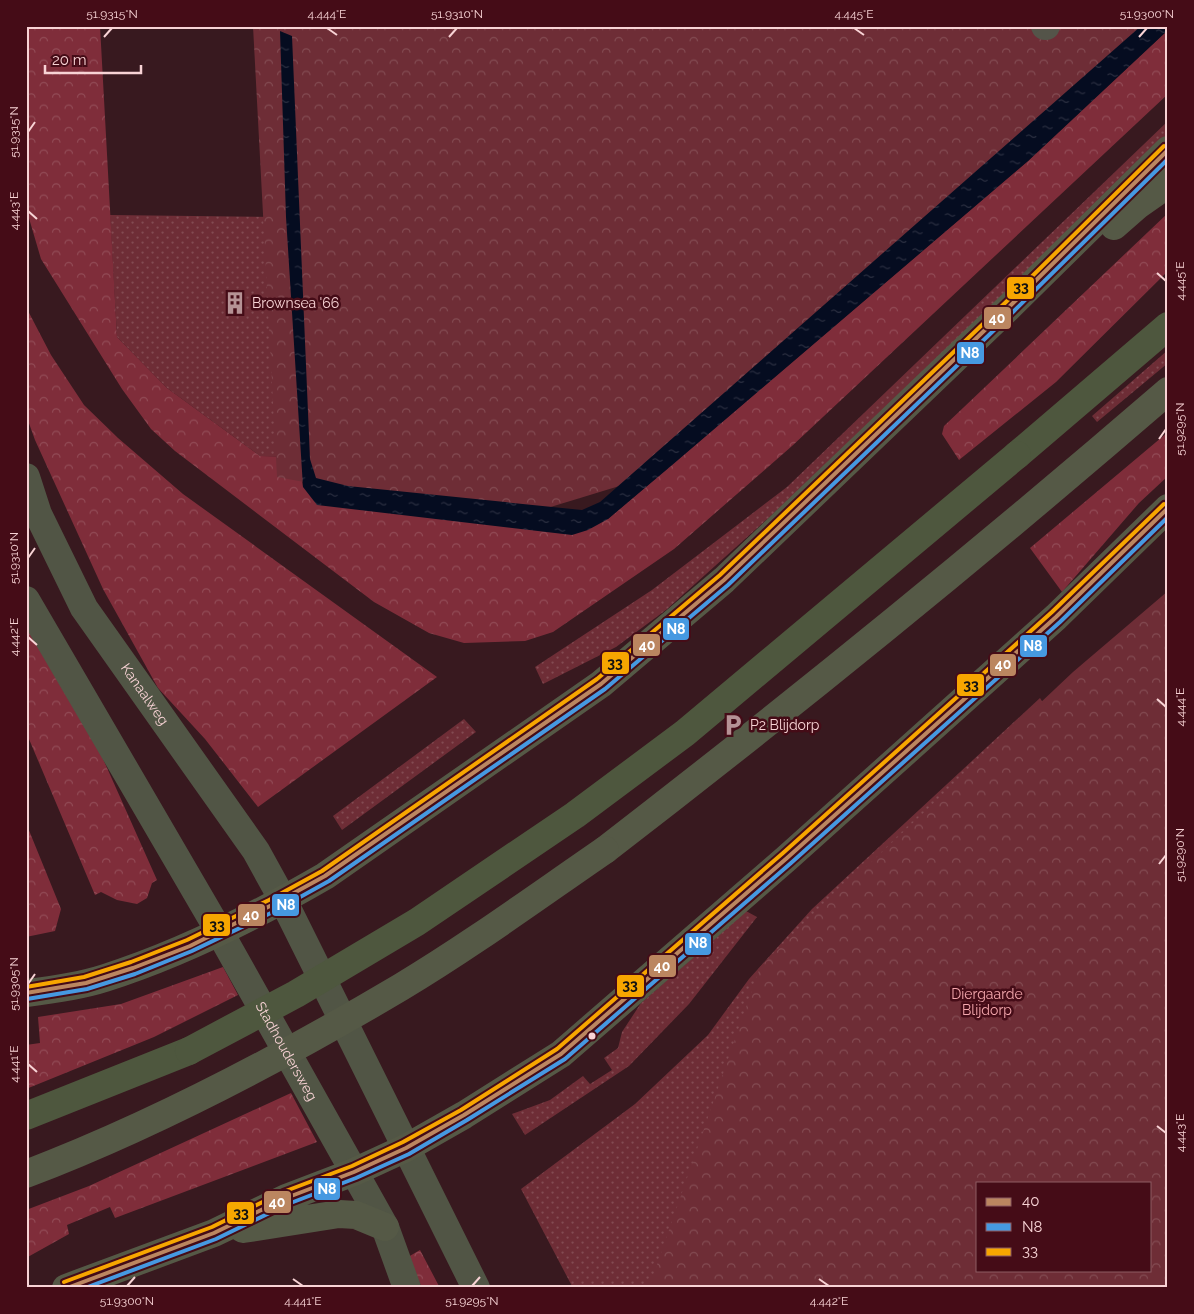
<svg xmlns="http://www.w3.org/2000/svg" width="1194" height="1314" font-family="Raleway,sans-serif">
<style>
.grass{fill:url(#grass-dots)}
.forest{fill:url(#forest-crowns)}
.park{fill:url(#park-crowns);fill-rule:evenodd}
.water{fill:url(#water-ripples)}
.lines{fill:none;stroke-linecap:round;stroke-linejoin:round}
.street{stroke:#545449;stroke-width:28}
.secondary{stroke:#515545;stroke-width:28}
.primary{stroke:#555946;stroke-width:28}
.highway{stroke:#4e573e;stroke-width:28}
.primary-bridge{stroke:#555946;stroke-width:28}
.highway-bridge{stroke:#4e573e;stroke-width:28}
.bus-1-casing{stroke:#450c17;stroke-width:8}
.bus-2-casing{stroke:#450c17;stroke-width:8}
.bus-3-casing{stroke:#450c17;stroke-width:8}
.bus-1{stroke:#bb8660;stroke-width:4}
.bus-2{stroke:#4699e1;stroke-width:4}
.bus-3{stroke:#f7a600;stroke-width:4}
.ticks{fill:none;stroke:#f8d3d5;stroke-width:2}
.bus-dot{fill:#f8d3d5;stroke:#450c17;stroke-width:2}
.labels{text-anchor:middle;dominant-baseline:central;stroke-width:5;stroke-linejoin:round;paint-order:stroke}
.poi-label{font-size:14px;fill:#f8d3d5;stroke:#450c17;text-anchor:start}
.street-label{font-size:14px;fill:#f8d3d5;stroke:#450c17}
.park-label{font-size:14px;fill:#f5a8ae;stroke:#450c17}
.line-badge{stroke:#450c17;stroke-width:2}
.badge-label{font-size:14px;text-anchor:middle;font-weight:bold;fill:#fff}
.pale-badge-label{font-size:14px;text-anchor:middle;font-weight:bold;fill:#111}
.neatline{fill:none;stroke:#f8d3d5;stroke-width:2}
.ticks-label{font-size:12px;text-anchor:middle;fill:#f8d3d5}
</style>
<defs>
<pattern id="grass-dots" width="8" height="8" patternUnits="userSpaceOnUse" patternTransform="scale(1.25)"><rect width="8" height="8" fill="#6e2d36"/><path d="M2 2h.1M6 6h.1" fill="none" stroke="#834b52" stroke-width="1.8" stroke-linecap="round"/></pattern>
<pattern id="forest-crowns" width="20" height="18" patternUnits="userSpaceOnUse" patternTransform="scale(1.25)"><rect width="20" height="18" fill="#7f2d3a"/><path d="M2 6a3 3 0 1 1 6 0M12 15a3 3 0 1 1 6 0" fill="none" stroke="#924b56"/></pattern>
<pattern id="park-crowns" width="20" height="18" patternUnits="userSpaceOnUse" patternTransform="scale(1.25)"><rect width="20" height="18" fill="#6e2d36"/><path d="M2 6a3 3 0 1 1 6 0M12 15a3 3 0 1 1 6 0" fill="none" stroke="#834b52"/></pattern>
<pattern id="water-ripples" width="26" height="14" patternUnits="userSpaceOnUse" patternTransform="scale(1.25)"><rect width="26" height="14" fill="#050c20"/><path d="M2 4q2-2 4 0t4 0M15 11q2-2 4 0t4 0" fill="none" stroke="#2a2e40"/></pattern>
</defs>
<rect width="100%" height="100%" fill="#38191f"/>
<!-- grass -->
<path class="grass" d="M1168,121v16l-325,314 -177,159 -50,37 -73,37 -8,-17 117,-77 135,-103z
M110,215l176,2 13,240 -39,-1 -93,-68 -50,-51z
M1168,350v13l-71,59 -5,-6z
M1040,698l55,87 -368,503h-154l-52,-99 114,-85 73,-69 41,-56 63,-70z
M464,719l12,13 -134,98 -9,-14z
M746,911l11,6 -68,87 -60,62 -104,69 -13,-21 38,-14 33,-24 7,8 22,-14 -8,-12 14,-10 4,-16 19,-29z"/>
<!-- forest -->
<path class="forest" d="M26,26h74l17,311 50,51 93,68 39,1 4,30 305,32 420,-358 140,-131v64l-376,352 -118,103 -121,83 -28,9 -61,2 -35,-10 -55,-31 -199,-151 -24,-22 -29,-40 -81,-130 -15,-51z
M1168,213v58l-112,111 -97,78 -17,-26 2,-8z
M26,307l25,48 33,50 34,33 65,56 254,183 -179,130 -53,-68 -47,-51 -55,-99 -68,-149 -9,-25z
M1168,432v44l-29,27 -77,89 -32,-44z
M26,586l131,294 -5,3 -5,15 -10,6 -20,-4 -16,-8 -6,3 -69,-163z
M26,823l35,86 -6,22 -29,6z
M223,967l15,28 -84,42 -128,52v-44l14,-2 -2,-26 83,-13z
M291,1093l26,49 -202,76 -5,-11 -43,18 2,9 -43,24v-48l63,-24z
M420,1250l20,38h-18l-14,-31z"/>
<!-- park -->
<path class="park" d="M253,26h909l-523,454 -131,40 -231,-43z
M1168,591v697h-519l111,-321 313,-295zM978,1183h172v87h-172z"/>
<!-- water -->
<path class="water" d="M1141,26h27v4l-140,131 -357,305 -63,53 -20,11 -16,5 -255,-30 -14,-18 -17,-270 -6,-186 12,5 18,423 6,19 32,8 234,24 18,-8z"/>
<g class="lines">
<!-- street -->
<path class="street" d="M1045,26h1"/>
<!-- secondary -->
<g class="secondary">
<path id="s1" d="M26,477l12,37 46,94 172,243 27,49 193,388"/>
<path id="s2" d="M26,600l193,331 166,296 22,61"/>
</g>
<!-- primary -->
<path class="primary" d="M1114,226l24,-21 30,-21
M605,850c192,-148 380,-301 563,-459
M26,993c26,-3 54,-7 79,-15 76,-24 151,-62 220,-102l276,-192 123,-104 286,-274 158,-156
M243,1229l96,-15 17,1 29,12
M66,1288l148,-55 72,-35 68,-26 52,-24 58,-33 97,-61 226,-196 269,-241 112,-109"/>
<!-- highway -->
<path class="highway" d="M1017,455l151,-129
M26,1116l163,-65"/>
<!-- primary-bridge -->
<path class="primary-bridge" d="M26,1174c129,-49 257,-117 375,-187 70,-42 137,-91 204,-137"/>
<!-- highway-bridge -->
<path class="highway-bridge" d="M189,1051l107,-57 121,-72 158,-107 110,-82 332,-278"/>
<defs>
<path id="bus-1" d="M26,993l60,-10 47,-15 57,-22 82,-41 53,-29 276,-192 123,-104 286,-274 158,-156
M67,1288l147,-55 72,-35 68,-26 52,-24 58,-33 97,-61 226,-196 269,-241 112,-109"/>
<path id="bus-2" d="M27,999l60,-10 48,-15 57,-23 83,-40 54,-30 276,-192 123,-104 286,-274 154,-152
M85,1288l131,-49 72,-35 68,-26 53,-24 58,-34 98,-61 226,-196 269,-241 108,-105"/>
<path id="bus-3" d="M26,987l58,-10 47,-15 56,-22 82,-40 53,-29 275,-192 123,-104 286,-273 158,-156
M64,1282l148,-55 71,-35 69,-26 51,-24 58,-32 96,-61 226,-196 269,-241 112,-108"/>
</defs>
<!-- bus-1 casing -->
<use href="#bus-1" class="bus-1-casing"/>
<!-- bus-2 casing -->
<use href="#bus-2" class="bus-2-casing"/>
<!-- bus-3 casing -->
<use href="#bus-3" class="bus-3-casing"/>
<!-- bus-1 -->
<use href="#bus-1" class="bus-1"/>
<!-- bus-2 -->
<use href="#bus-2" class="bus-2"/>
<!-- bus-3 -->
<use href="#bus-3" class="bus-3"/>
</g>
<!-- ticks -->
<path class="ticks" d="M327,28l10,7M854,28l10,7M104,37l8,-9M449,37l8,-9M1139,37l8,-9M28,132l7,-10M28,211l9,8M1157,273l9,8M1159,439l7,-10M28,558l7,-10M28,637l9,8M1157,699l9,8M1159,864l7,-9M28,984l7,-10M28,1064l9,8M1157,1126l9,7M293,1279l10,7M819,1279l10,7M127,1286l8,-9M472,1286l8,-9"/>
<!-- icons -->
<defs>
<symbol id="building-bare" viewBox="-9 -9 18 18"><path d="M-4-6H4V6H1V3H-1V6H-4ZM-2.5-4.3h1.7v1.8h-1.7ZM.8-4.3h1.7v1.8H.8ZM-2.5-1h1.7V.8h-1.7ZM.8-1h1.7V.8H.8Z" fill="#b59295" stroke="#450c17" stroke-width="2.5" paint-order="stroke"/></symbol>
<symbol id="parking-bare" viewBox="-9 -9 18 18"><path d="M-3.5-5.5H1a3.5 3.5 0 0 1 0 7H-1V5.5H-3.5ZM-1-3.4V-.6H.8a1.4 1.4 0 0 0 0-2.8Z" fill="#b59295" stroke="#450c17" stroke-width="2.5" paint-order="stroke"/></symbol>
</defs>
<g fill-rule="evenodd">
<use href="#building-bare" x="219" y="287" width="32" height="32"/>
<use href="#parking-bare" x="717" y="709" width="32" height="32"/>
</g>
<!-- markers -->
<circle class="bus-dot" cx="592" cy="1036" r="4.5"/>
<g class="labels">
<!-- poi labels -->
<g class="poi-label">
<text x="252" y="303">Brownsea '66</text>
<text x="750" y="725">P2 Blijdorp</text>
</g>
<!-- street labels -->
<g class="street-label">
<text stroke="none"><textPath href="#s1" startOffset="249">Kanaalweg</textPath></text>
<text stroke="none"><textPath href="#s2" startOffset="521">Stadhoudersweg</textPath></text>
</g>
<!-- park labels -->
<g class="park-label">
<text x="987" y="994">Diergaarde<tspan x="987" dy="16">Blijdorp</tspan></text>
</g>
</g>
<g class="line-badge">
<rect x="1006" y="276" width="29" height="24" rx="5" fill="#f7a600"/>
<rect x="983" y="306" width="29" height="24" rx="5" fill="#bb8660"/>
<rect x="956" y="341" width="29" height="24" rx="5" fill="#4699e1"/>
<rect x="662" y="617" width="28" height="24" rx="5" fill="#4699e1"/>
<rect x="632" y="633" width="29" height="24" rx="5" fill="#bb8660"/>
<rect x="1019" y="634" width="29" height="24" rx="5" fill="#4699e1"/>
<rect x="601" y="651" width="29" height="24" rx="5" fill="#f7a600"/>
<rect x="989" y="653" width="28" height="24" rx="5" fill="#bb8660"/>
<rect x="956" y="673" width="29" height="24" rx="5" fill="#f7a600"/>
<rect x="271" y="893" width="29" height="24" rx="5" fill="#4699e1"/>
<rect x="237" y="903" width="29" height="24" rx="5" fill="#bb8660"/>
<rect x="202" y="913" width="29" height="24" rx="5" fill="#f7a600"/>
<rect x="684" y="932" width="28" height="24" rx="5" fill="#4699e1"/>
<rect x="648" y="954" width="29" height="24" rx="5" fill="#bb8660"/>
<rect x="616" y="974" width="29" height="24" rx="5" fill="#f7a600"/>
<rect x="313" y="1177" width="28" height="24" rx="5" fill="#4699e1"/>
<rect x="263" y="1190" width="29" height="24" rx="5" fill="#bb8660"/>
<rect x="226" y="1201" width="29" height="24" rx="5" fill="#f7a600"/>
</g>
<g class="badge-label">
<text x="997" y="323">40</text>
<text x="970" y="358">N8</text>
<text x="676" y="634">N8</text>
<text x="647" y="650">40</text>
<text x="1033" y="651">N8</text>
<text x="1003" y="669">40</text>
<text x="286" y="910">N8</text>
<text x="251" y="920">40</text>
<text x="698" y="948">N8</text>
<text x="662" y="971">40</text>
<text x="327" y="1194">N8</text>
<text x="277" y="1207">40</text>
</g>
<g class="pale-badge-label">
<text x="1021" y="292">33</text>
<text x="615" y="668">33</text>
<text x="971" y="690">33</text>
<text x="217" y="930">33</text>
<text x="630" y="990">33</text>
<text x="241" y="1218">33</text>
</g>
<!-- border -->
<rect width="1194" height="1314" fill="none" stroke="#450c17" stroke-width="55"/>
<!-- legend -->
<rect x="976" y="1182" width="175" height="90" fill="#450c17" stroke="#8d5c63"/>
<rect x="986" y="1198" width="25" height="8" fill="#bb8660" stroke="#8d5c63"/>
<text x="1022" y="1206" font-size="15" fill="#f8d3d5">40</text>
<rect x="986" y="1223" width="25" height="8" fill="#4699e1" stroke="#8d5c63"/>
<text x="1022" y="1232" font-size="15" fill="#f8d3d5">N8</text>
<rect x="986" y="1248" width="25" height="8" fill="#f7a600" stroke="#8d5c63"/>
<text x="1022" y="1256" font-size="15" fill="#f8d3d5">33</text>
<!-- scale -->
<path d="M45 65v8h96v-8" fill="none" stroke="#f8d3d5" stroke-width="2.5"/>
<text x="52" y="65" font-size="15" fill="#f8d3d5" stroke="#450c17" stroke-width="4" paint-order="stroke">20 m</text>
<rect x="28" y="28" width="1138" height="1258" class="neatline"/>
<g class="ticks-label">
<text x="112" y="18">51.9315°N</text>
<text x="327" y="18">4.444°E</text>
<text x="457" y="18">51.9310°N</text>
<text x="854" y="18">4.445°E</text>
<text x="1147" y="18">51.9300°N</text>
<text transform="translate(14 132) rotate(-90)" y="4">51.9315°N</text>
<text transform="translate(14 211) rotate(-90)" y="4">4.443°E</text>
<text transform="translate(1180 281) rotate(-90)" y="4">4.445°E</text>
<text transform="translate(1180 429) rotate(-90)" y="4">51.9295°N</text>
<text transform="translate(14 558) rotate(-90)" y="4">51.9310°N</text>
<text transform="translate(14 637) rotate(-90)" y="4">4.442°E</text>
<text transform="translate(1180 707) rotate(-90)" y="4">4.444°E</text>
<text transform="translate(1180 855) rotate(-90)" y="4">51.9290°N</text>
<text transform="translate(14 984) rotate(-90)" y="4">51.9305°N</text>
<text transform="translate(14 1064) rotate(-90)" y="4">4.441°E</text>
<text transform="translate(1180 1133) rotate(-90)" y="4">4.443°E</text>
<text x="127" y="1305">51.9300°N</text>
<text x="303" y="1305">4.441°E</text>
<text x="472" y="1305">51.9295°N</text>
<text x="829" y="1305">4.442°E</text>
</g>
</svg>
